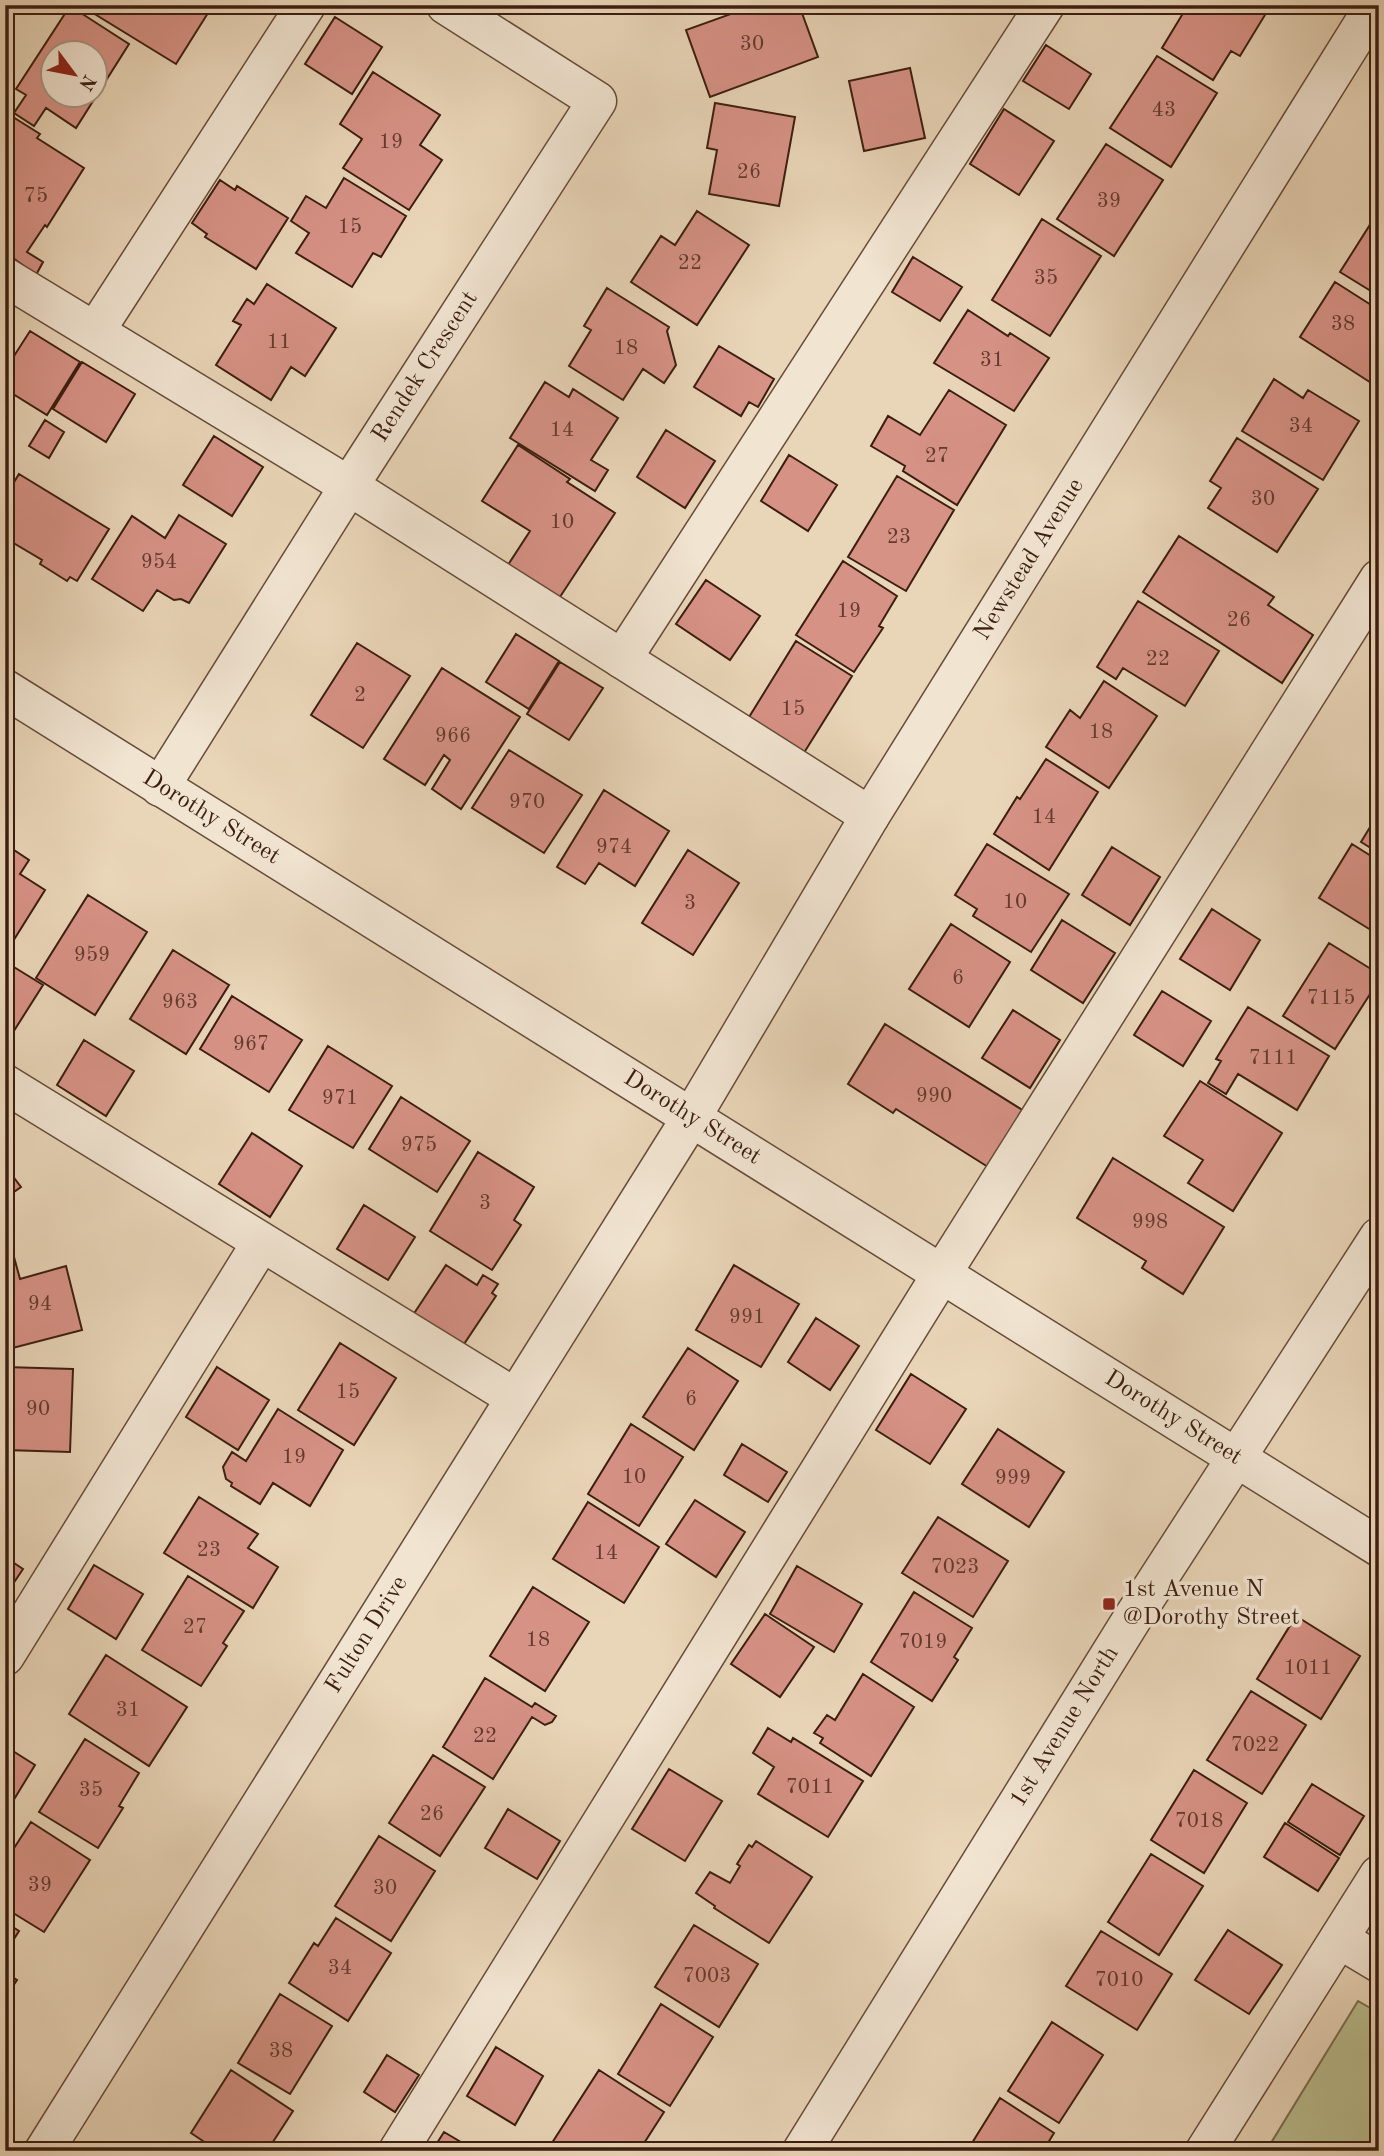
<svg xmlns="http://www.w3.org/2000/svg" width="1384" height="2156" font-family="'Old Standard TT',serif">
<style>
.green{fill:#b9bc8d;stroke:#7a6d4e;stroke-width:2}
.building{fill:#d79286;stroke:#3c1e10;stroke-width:2;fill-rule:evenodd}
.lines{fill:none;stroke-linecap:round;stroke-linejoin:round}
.minor-casing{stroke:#674c3a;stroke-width:41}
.minor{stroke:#f1e4d1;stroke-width:38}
.poi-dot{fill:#8f2418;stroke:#f1e4d1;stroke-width:2.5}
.labels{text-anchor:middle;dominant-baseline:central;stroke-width:7;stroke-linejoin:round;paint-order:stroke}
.number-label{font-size:21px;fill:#633b2e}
.street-label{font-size:24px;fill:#3c1e10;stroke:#f1e4d1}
.poi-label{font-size:24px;fill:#3c1e10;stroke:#f1e4d1;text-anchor:start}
</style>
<rect width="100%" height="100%" fill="#e9d5b8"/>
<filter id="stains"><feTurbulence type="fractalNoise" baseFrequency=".00286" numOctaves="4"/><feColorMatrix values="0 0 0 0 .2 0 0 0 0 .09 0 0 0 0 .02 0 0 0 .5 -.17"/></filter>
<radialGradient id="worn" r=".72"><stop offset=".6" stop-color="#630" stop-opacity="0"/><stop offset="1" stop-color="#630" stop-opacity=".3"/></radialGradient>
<!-- green -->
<path class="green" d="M1358,2001l21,12v138h-113z"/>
<!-- building -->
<path class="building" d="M80,5h133l-37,59z
M728,5h71l19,52 -108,40 -24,-67 45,-16z
M1191,5h80l-31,51 -9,-5 -18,29 -51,-32 23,-38 2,1z
M70,6l59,38 -53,84 -30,-20 -12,18 -20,-13 12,-18 -10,-6zM52,52h42v42h-42z
M335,17l47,30 -30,47 -47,-30z
M1046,45l45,29 -22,35 -46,-28z
M1157,56l60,37 -46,74 -61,-39z
M910,68l15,70 -61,13 -15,-70z
M373,72l67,43 -20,30 22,15 -33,50 -66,-42 19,-29 -22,-15z
M715,103l80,14 -16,89 -70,-12 8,-44 -10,-2z
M1004,109l50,32 -35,54 -49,-31z
M5,112l35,22 -3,4 47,30 -37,59 -2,-2 -18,27 16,10 -7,13 -31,-23z
M1106,144l57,36 -49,76 -57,-37z
M344,178l62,38 -25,41 -8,-4 -21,34 -56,-34 13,-20 -18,-12 15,-25 20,12z
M220,180l15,10 2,-4 51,32 -32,51 -51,-32 2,-3 -15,-11z
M697,211l52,34 -52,80 -66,-43 30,-46 14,9z
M1042,219l59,37 -51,80 -58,-36z
M1373,220l6,4v72l-39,-24z
M913,257l49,30 -22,34 -48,-29z
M1335,282l44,28v78l-79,-51z
M267,284l69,44 -31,48 -14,-9 -20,33 -55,-35 25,-40 -8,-4 14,-22 7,5z
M607,288l62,39 -2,4 9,34 -12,18 -21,-14 -20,31 -54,-34 22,-36 -7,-4z
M968,310l40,26 2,-3 39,25 -35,53 -80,-48z
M30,331l50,31 -33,53 -42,-26v-19z
M719,346l55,33 -16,28 -9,-5 -8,14 -47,-29z
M82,362l53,32 -29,48 -53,-33z
M1274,379l29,19 5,-8 51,31 -36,59 -81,-49z
M545,382l24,15 4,-8 45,29 -27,42 17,10 -13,21 -85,-53z
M949,390l57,35 -49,80 -54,-34 2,-5 -34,-20 17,-30 32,19z
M45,420l19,12 -15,26 -20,-12z
M666,430l49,31 -30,47 -48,-31z
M214,436l49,31 -31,49 -49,-31z
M1237,438l81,51 -41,63 -69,-44 13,-20 -11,-7z
M518,445l52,34 -3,3 48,31 -57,87 -52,-32 24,-37 -48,-30z
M789,455l48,30 -29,46 -47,-30z
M19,474l90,55 -32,52 -7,-4 -3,4 -27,-17 2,-4 -37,-22v-41z
M897,476l57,34 -48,81 -58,-34z
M179,515l47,29 -37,59 -8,-4 -7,1 -17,-10 -14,21 -51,-32 40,-63 33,22z
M1179,536l95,61 -6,8 45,30 -31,48 -139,-91z
M843,561l54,35 -18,30 4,2 -29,44 -58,-37z
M706,580l54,36 -30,44 -54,-36z
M1138,601l81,50 -34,55 -62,-38 -7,11 -19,-12z
M516,634l43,27 -30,48 -43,-27z
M796,641l56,35 -50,80 -56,-34z
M357,643l53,33 -47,72 -52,-33z
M560,662l43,26 -34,52 -42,-26z
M442,668l78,49 -59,92 -29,-20 18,-29 -6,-5 -19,30 -41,-26z
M1104,681l53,35 -48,72 -63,-41 24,-37 10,8z
M509,750l73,45 -38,58 -72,-45z
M1046,759l52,33 -49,78 -55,-36 23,-37 3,2z
M604,790l65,41 -34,55 -36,-23 -14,21 -28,-17z
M1375,819l4,2v32l-18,-11z
M5,844l24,16 -9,14 25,16 -40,64z
M987,844l82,50 -38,58 -58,-36 4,-7 -22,-14z
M1352,844l27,17v74l-60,-37z
M1112,847l48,30 -30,48 -48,-30z
M688,850l51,33 -46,72 -51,-32z
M88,895l59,37 -52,83 -59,-37z
M1212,909l48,31 -30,50 -50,-31z
M1062,920l53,33 -32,50 -52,-33z
M951,924l59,38 -41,65 -60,-38z
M1329,943l50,31v6l-44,69 -52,-33z
M173,950l56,35 -43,69 -56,-35z
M9,964l34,21 -38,60v-75z
M1162,991l49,30 -28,45 -49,-31z
M232,996l70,44 -33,52 -69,-43z
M1248,1007l81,49 -32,54 -59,-36 -12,20 -18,-11 13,-22 -5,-2z
M1013,1010l47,30 -30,48 -48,-30z
M885,1024l139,87 -36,56 -92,-58 -3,4 -45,-29z
M84,1040l50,31 -28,45 -49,-31z
M328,1046l64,40 -39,62 -64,-38z
M1200,1081l82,52 -49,78 -45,-28 15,-23 -39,-24z
M401,1097l69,44 -33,51 -68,-43z
M252,1133l50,33 -32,51 -51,-33z
M478,1152l56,35 -20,33 7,5 -29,45 -62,-39z
M1113,1158l111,69 -41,67 -41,-26 4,-7 -69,-43z
M5,1166l16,21 -16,11z
M364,1205l51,32 -27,43 -51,-31z
M5,1235h3l12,44 46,-13 16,64 -77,20z
M446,1265l31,20 6,-10 15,9 -6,9 4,3 -34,51 -49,-32z
M734,1265l65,39 -38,63 -65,-37z
M816,1318l43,28 -29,44 -42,-28z
M340,1343l56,35 -42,67 -56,-35z
M688,1348l50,33 -44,69 -51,-33z
M5,1367l68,2 -3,83 -65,-2z
M217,1367l52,33 -31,50 -52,-33z
M911,1374l55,35 -36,55 -54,-34z
M278,1409l65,41 -33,56 -37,-23 -13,21 -29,-18 1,-3 -6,-4 -3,-12 9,-15 14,9z
M631,1424l52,33 -44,69 -51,-32z
M998,1429l66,43 -35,55 -67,-43z
M742,1444l45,28 -19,30 -44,-27z
M199,1497l59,37 -10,14 30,19 -25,41 -89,-55z
M695,1500l50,32 -29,45 -50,-33z
M588,1502l71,45 -35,56 -71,-44z
M938,1517l70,44 -35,56 -71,-44z
M5,1557l18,12 -18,27z
M94,1565l49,29 -27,45 -48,-30z
M797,1566l65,38 -28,48 -64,-38z
M188,1576l56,35 -21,32 4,3 -26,40 -59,-36z
M533,1587l56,35 -44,69 -55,-35z
M914,1592l58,36 -18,29 4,3 -26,41 -61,-39z
M765,1614l49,33 -34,50 -49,-33z
M1296,1616l64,40 -39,63 -64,-40z
M106,1655l81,52 -38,59 -80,-52z
M863,1674l51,33 -43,69 -51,-33 3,-5 -9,-5 13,-18 8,5z
M485,1678l47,29 3,-4 21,13 -4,6 -7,3 -13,-8 -39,62 -50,-32z
M1251,1691l55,34 -44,69 -55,-34z
M768,1728l23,14 2,-4 70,43 -35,56 -70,-43 16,-27 -21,-14z
M85,1739l54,34 -20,33 4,2 -25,40 -59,-36z
M5,1746l30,19 -22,36 -8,-5z
M433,1755l52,32 -45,69 -51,-33z
M669,1769l53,32 -37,60 -53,-32z
M1194,1770l53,33 -43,70 -53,-33z
M1312,1784l52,32 -24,39 -52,-33z
M508,1809l52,32 -23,38 -52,-31z
M31,1822l59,38 -46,72 -39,-24v-46z
M1285,1823l54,35 -21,33 -54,-34z
M379,1836l56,35 -44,70 -56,-35z
M756,1841l56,36 -43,66 -55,-35 1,-2 -19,-13 14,-21 20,11 10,-17 -3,-2 12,-19 3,2z
M1151,1854l52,32 -44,69 -51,-33z
M336,1918l55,35 -43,68 -59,-38 25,-40 4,3z
M5,1922l14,9 -14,22z
M694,1925l64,39 -39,63 -64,-40z
M1228,1930l54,35 -33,49 -54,-34z
M1101,1931l71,43 -35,56 -71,-44z
M5,1972l12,8 -12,18z
M280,1994l52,32 -42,68 -52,-31z
M661,2004l52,33 -43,69 -52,-32z
M1052,2022l51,33 -44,68 -51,-32z
M496,2047l47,29 -28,49 -48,-29z
M387,2055l32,20 -24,37 -31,-20z
M231,2070l62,41 -26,40h-49l-27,-18z
M599,2070l65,42 -25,39h-35l-11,-8 -5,8h-30l-8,-5z
M1000,2098l54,35 -11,18h-76z
M444,2132l32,19h-44z"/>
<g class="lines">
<defs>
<g id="minor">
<path d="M5,277l344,209 521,330"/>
<path d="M96,330l210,-325"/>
<path d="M622,659l423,-654"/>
<path id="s1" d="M5,689l1374,858"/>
<path id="s2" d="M160,787l189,-301 248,-385 -151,-96"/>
<path d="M5,1084l509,313"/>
<path d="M5,1656l256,-413"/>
<path d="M1339,1939l40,24"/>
<path id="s3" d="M44,2151l647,-1033 179,-302 505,-811"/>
<path d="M398,2151l543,-876 438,-696"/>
<path id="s4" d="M802,2151l330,-532 247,-382"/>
<path d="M1205,2151l174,-276"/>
</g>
</defs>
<!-- minor casing -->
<use href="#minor" class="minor-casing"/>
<!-- minor -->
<use href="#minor" class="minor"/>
</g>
<!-- markers -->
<rect class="poi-dot" x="1102" y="1597" width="14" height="14" rx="3.5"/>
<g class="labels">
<!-- number labels -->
<g class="number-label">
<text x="752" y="44">30</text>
<text x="1164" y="110">43</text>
<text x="391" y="142">19</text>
<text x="749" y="172">26</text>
<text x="36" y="196">75</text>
<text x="1109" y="201">39</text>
<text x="350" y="227">15</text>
<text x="690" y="263">22</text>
<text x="1046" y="278">35</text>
<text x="1343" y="324">38</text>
<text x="279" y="342">11</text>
<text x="626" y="348">18</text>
<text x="992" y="360">31</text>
<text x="1301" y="426">34</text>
<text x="562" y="430">14</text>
<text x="937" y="456">27</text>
<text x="1263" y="499">30</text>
<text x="562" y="522">10</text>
<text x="899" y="537">23</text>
<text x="159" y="562">954</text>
<text x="849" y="611">19</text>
<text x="1239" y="620">26</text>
<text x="1158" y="659">22</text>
<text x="360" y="695">2</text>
<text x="793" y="709">15</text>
<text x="1101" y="732">18</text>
<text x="453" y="736">966</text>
<text x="527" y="802">970</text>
<text x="1044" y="817">14</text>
<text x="614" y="847">974</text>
<text x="1015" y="902">10</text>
<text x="690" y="903">3</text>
<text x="92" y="955">959</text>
<text x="958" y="978">6</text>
<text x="1331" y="998">7115</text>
<text x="180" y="1002">963</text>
<text x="251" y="1044">967</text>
<text x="1273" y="1058">7111</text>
<text x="934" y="1096">990</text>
<text x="340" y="1098">971</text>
<text x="419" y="1145">975</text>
<text x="485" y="1203">3</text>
<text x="1150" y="1222">998</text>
<text x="40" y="1304">94</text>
<text x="747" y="1317">991</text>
<text x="348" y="1392">15</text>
<text x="691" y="1399">6</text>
<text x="38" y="1409">90</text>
<text x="294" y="1457">19</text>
<text x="634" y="1477">10</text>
<text x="1013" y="1478">999</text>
<text x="209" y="1550">23</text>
<text x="606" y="1553">14</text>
<text x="955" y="1567">7023</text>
<text x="195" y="1627">27</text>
<text x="538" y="1640">18</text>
<text x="923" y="1642">7019</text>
<text x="1308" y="1668">1011</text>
<text x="128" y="1710">31</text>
<text x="485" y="1736">22</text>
<text x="1255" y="1745">7022</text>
<text x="810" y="1787">7011</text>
<text x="91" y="1790">35</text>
<text x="432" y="1814">26</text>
<text x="1199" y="1821">7018</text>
<text x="40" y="1885">39</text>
<text x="385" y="1888">30</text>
<text x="340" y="1968">34</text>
<text x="707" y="1976">7003</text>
<text x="1119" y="1980">7010</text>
<text x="281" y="2051">38</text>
</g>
<!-- street labels -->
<g class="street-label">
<text stroke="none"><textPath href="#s2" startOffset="497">Rendek Crescent</textPath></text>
<text stroke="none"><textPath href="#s3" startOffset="1872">Newstead Avenue</textPath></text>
<text stroke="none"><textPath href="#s1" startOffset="243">Dorothy Street</textPath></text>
<text stroke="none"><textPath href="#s1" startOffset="810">Dorothy Street</textPath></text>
<text stroke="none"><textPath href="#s1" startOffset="1377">Dorothy Street</textPath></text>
<text stroke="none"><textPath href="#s3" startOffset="609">Fulton Drive</textPath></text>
<text stroke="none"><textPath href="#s4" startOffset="499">1st Avenue North</textPath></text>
</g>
<!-- poi labels -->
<g class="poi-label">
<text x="1123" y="1590">1st Avenue N<tspan x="1123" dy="28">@Dorothy Street</tspan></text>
</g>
</g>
<!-- margin -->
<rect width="1384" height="2156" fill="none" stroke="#e9d5b8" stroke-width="28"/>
<rect x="7" y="7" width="1370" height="2142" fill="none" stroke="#3c1e10" stroke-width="3.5"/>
<rect x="14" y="14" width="1356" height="2128" fill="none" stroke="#3c1e10" stroke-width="2"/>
<!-- north arrow -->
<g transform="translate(74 74) rotate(122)"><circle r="33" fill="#f1e4d1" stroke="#a99584" stroke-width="2"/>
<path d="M0-5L12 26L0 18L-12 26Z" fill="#8f2418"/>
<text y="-10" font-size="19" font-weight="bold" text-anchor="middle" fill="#3c1e10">N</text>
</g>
<rect width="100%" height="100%" filter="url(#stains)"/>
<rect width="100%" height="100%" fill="url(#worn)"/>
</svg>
